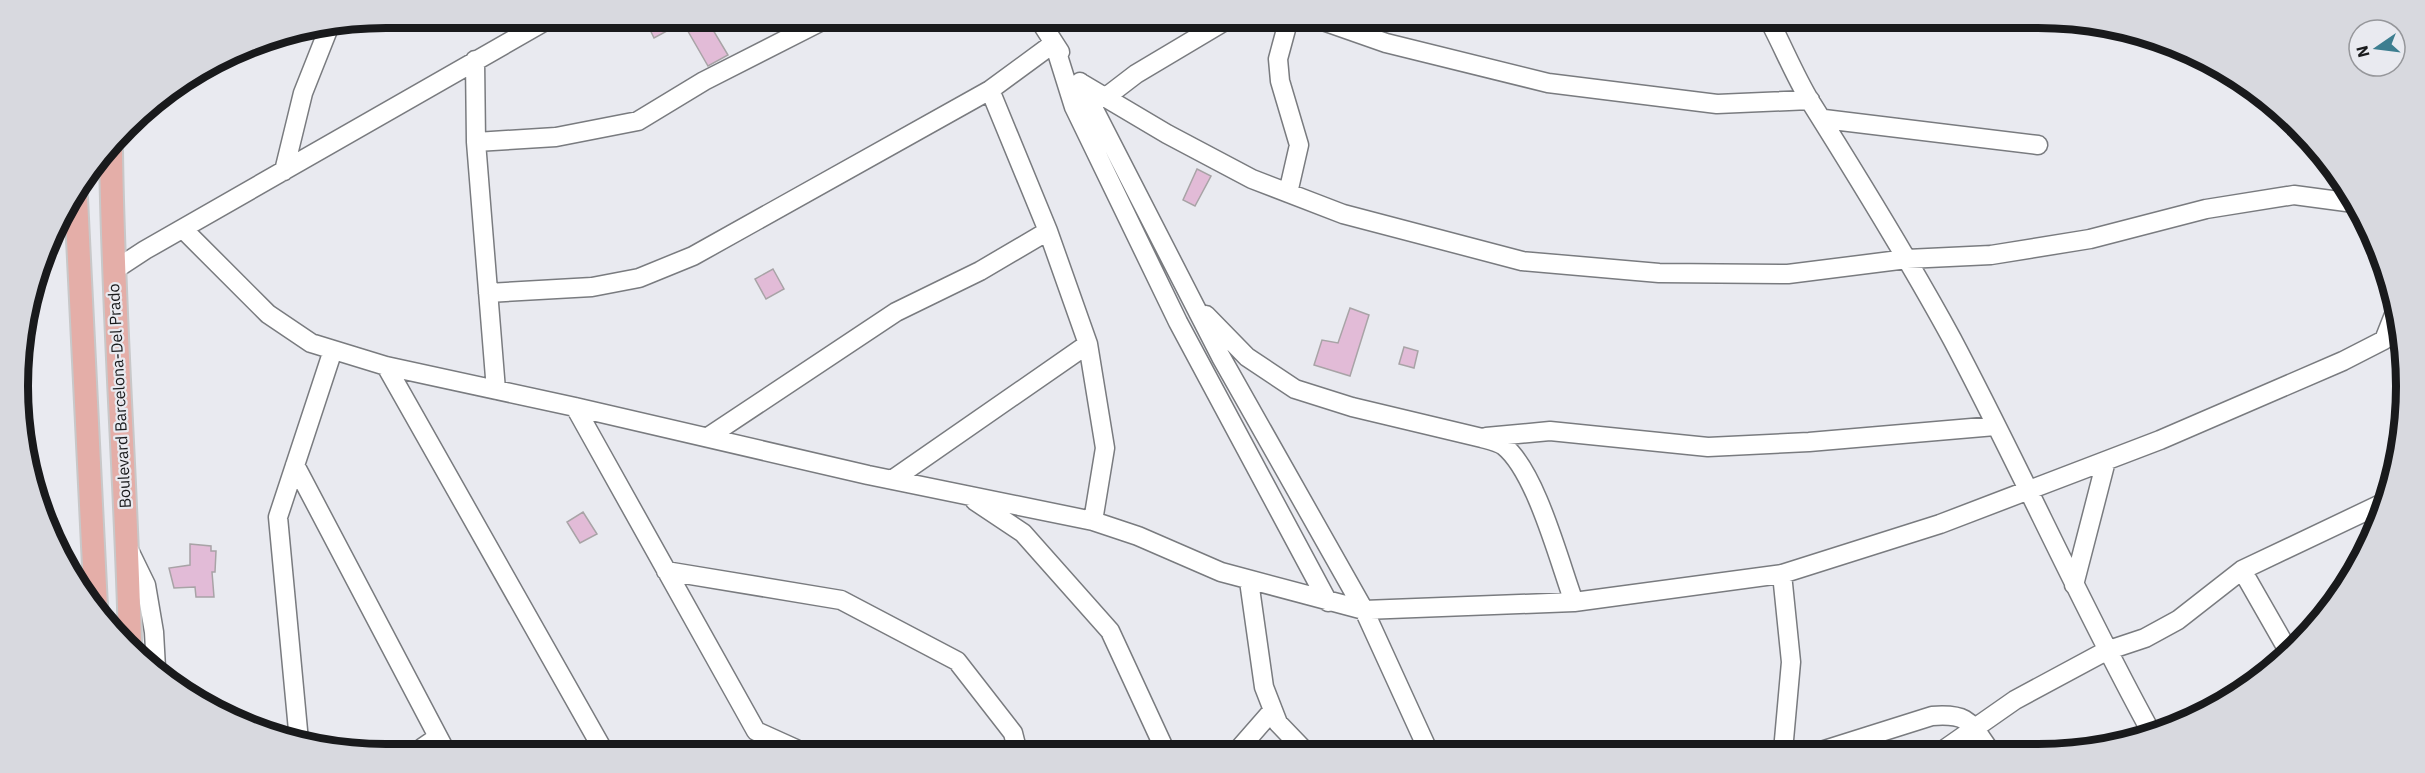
<svg xmlns="http://www.w3.org/2000/svg" width="2425" height="773" font-family="'IBM Plex Sans',sans-serif">
<style>
.building{fill:#e2bbd7;stroke:#a8a3a6;stroke-width:1.5}
.lines{fill:none;stroke-linecap:round;stroke-linejoin:round}
.minor-casing{stroke:#797b7f;stroke-width:21}
.major-casing{stroke:#c8c8c9;stroke-width:26}
.minor{stroke:#fff;stroke-width:18}
.major{stroke:#e4aea8;stroke-width:22}
.labels{text-anchor:middle;dominant-baseline:central;stroke-width:4.5;stroke-linejoin:round;paint-order:stroke}
.street-label{font-size:16px;fill:#191a1c;stroke:#e9eaf0}
.rim{fill:none;stroke:#191a1c;stroke-width:8}
</style>
<rect width="100%" height="100%" fill="#e9eaf0"/>
<!-- building -->
<path class="building" d="M645,19h44l-35,19z
M696,19h36l-19,11 15,25 -20,11 -23,-40z
M1197,169l14,7 -16,30 -12,-6z
M773,269l11,20 -18,10 -11,-20z
M1350,308l19,7 -19,61 -36,-11 8,-25 16,3z
M1404,347l14,4 -4,17 -15,-4z
M583,512l14,22 -17,9 -13,-21z
M190,544l21,2v5h5l-1,21h-3l2,25h-18l-1,-10 -21,1 -5,-20 21,-3z"/>
<g class="lines">
<defs>
<path id="minor" d="M1040,21l20,31
M1288,22l-10,37 2,22 19,64 -11,48
M1326,22l60,21 162,40 169,21 93,-4
M1771,24c13,25 24,52 39,77 49,78 98,157 142,238 69,130 128,264 199,393
M475,60l1,82 20,248
M1080,82l141,275 143,253 64,140
M1081,83l86,51 85,45 91,35 179,47 137,12 129,1 119,-15 84,-4 99,-16 116,-30 88,-14 60,8
M990,90l58,141 40,113 17,104 -12,73
M1106,97l30,-23 89,-53
M1824,119l214,26
M476,142l80,-5 82,-16 66,-40 120,-61
M284,171l19,-78 25,-63
M183,229l85,85 43,29 75,23 189,41 293,68 225,46 45,15 83,36 143,38 210,-8 208,-28 158,-50 220,-84 183,-79 41,-21 13,-33
M113,271l32,-21 404,-231
M488,293l104,-6 47,-9 54,-22 297,-166 64,-47 20,64 104,215 150,280
M1206,315l41,42 48,32 57,18 130,31c7,2 16,4 22,8 32,26 55,115 70,156
M386,366l216,382
M575,407l181,324 40,18
M708,437l188,-125 84,-41 68,-40
M1486,437l64,-6 158,16 101,-5 186,-16
M295,465l149,283
M892,480l196,-136
M975,501l48,32 87,98 55,119
M128,548l18,37 8,47 2,36
M2242,570l48,84
M666,571l175,29 116,61 56,72 4,16
M1782,574l9,88 -8,89
M1249,581l15,106 14,36 26,27
M2074,585l32,-124
M299,741l-21,-224 55,-167
M422,748l16,-11
M1238,750l35,-40
M1821,751l111,-35c38,-3 38,7 59,36
M1942,751l73,-51 91,-49 39,-13 33,-18 64,-50 141,-67"/>
<path id="major" d="M111,151c2,164 15,327 19,490
M76,198l20,409"/>
</defs>
<!-- minor casing -->
<use href="#minor" class="minor-casing"/>
<!-- major casing -->
<use href="#major" class="major-casing"/>
<!-- minor -->
<use href="#minor" class="minor"/>
<!-- major -->
<use href="#major" class="major"/>
</g>
<g class="labels">
<!-- street labels -->
<g class="street-label">
<text transform="translate(119 396) rotate(-93)">Boulevard Barcelona-Del Prado</text>
</g>
</g>
<!-- crop -->
<path d="M0 0H2425V773H0ZM386 28H2038A358 358 0 0 1 2396 386V386A358 358 0 0 1 2038 744H386A358 358 0 0 1 28 386V386A358 358 0 0 1 386 28Z" fill="#d8d9df" fill-rule="evenodd"/>
<path class="rim" d="M386 28H2038A358 358 0 0 1 2396 386V386A358 358 0 0 1 2038 744H386A358 358 0 0 1 28 386V386A358 358 0 0 1 386 28Z"/>
<!-- north arrow -->
<g transform="translate(2377 48) rotate(256)"><circle r="28" fill="#e9eaf0" stroke="#96979b" stroke-width="1.5"/>
<path d="M0-4.5L10 22L0 15L-10 22Z" fill="#3d7e90"/>
<text y="-9" font-size="16" font-weight="bold" text-anchor="middle" fill="#191a1c">N</text>
</g>
</svg>
